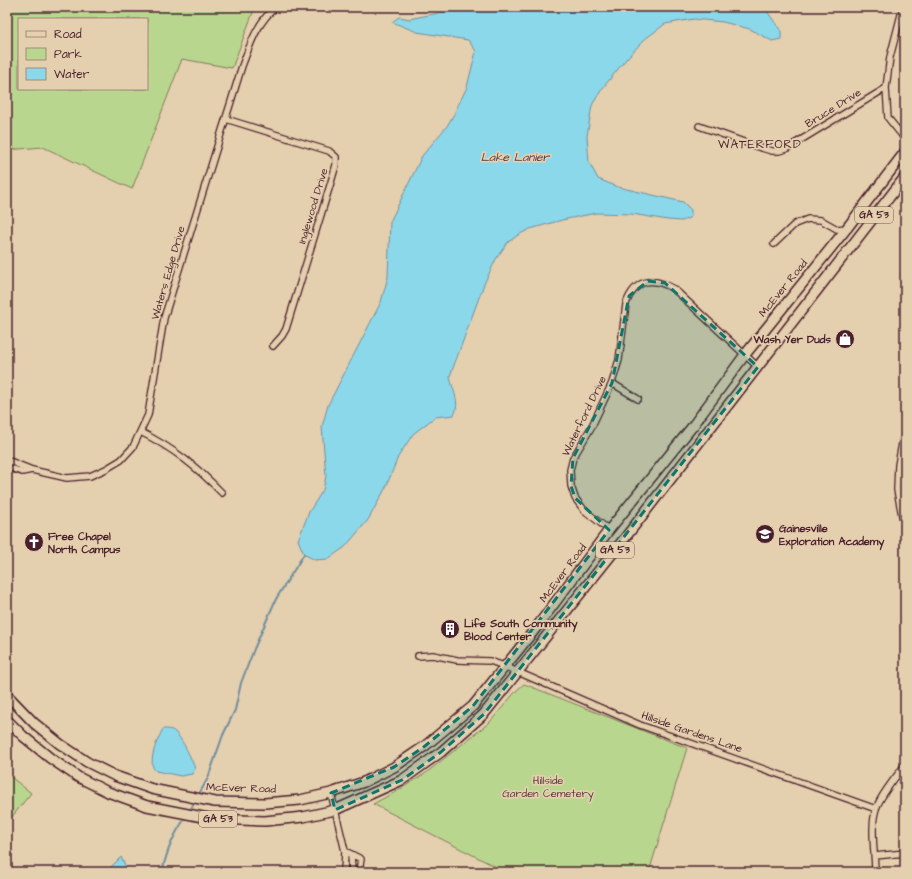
<svg xmlns="http://www.w3.org/2000/svg" width="912" height="879" font-family="'Architects Daughter',sans-serif">
<style>
.green{fill:#b9d68e;stroke:#827a5c;fill-rule:evenodd}
.water{fill:#8bd8eb;stroke:#718e9e}
.lines{fill:none;stroke-linecap:round;stroke-linejoin:round}
.stream{stroke:#718e9e;stroke-width:2}
.minor-casing{stroke:#4a1f2b;stroke-width:8}
.primary-casing{stroke:#4a1f2b;stroke-width:12}
.minor{stroke:#e4cfae;stroke-width:5.5}
.primary{stroke:#e4cfae;stroke-width:9}
.marked{fill:#0f766e;fill-opacity:0.2;stroke:#0f766e;stroke-width:3;stroke-dasharray:8 5;stroke-linejoin:round}
.labels{text-anchor:middle;dominant-baseline:central;stroke-width:3.5;stroke-linejoin:round;paint-order:stroke}
.shield{fill:#e4cfae;stroke:#785452;stroke-width:1}
.shield-label{font-size:10px;font-weight:bold;fill:#4a1f2b}
.street-label{font-size:11px;fill:#4a1f2b;stroke:#e4cfae}
.poi-label{font-size:11px;font-weight:bold;fill:#4a1f2b;stroke:#e4cfae;text-anchor:start}
.park-label{font-size:11px;fill:#5b3a3a;stroke:#e4cfae}
.neighbourhood-label{font-size:12px;letter-spacing:1px;fill:#4a1f2b;stroke:#e4cfae}
.water-label{font-size:12px;font-style:italic;fill:#543b48;stroke:#e4cfae}
</style>
<rect width="100%" height="100%" fill="#e4cfae"/>
<filter id="ink" filterUnits="userSpaceOnUse"><feTurbulence type="fractalNoise" baseFrequency=".025" numOctaves="2"/><feDisplacementMap in="SourceGraphic" scale="8" xChannelSelector="R" yChannelSelector="G"/><feConvolveMatrix kernelMatrix="1 2 1 2 8 2 1 2 1" color-interpolation-filters="sRGB"/></filter>
<g filter="url(#ink)">
<!-- green -->
<path class="green" d="M7,7h248l-23,61 -50,-9 -50,130 -89,-42 -36,3zM19,19h128v70h-128z
M524,684l163,64 -38,124h-143l-133,-68 26,-14 27,-17 64,-51 27,-32z
M7,774l24,19 -24,30z"/>
<!-- water -->
<path class="water" d="M463,7h301l17,24v8l-9,2 -22,-12 -27,-7 -29,-3 -29,5 -20,15 -19,20 -24,30 -10,16 -5,31 2,26 9,17 20,8 65,15 8,8v7l-9,4 -14,-1 -36,-6 -36,-1 -34,7 -32,9 -12,6 -11,8 -11,16 -12,25 -34,92c2,14 11,26 4,39l-19,2 -22,17 -15,23 -12,30 -18,33 -23,27 -17,12 -13,1 -11,-6 -6,-14 11,-28 14,-22 3,-14 -4,-49 6,-22 53,-103 7,-25 2,-55 32,-66 25,-30 7,-12 13,-27 9,-36 -8,-11 -51,-8 -25,-10 7,-5 11,2 4,-1 44,-9z
M163,729c4,0 9,0 12,3 7,7 17,27 20,37l-3,5 -11,2 -25,-5c-10,-7 2,-33 7,-42z
M121,857l7,15h-18v-4z"/>
<g class="lines">
<!-- stream -->
<path class="stream" d="M198,796l10,-18 15,-43 12,-25 6,-27 13,-34 22,-50 28,-45
M189,812l6,-10
M162,872c5,-21 11,-37 24,-55"/>
<defs>
<path id="minor" d="M903,7l-13,50 -4,31 2,30 17,21
M226,119l103,32 7,6v8l-5,17 -45,147 -4,7 -9,10
M699,126l59,21 14,4h7l7,-2 100,-61
M774,244l21,-20 13,-5 13,1 16,9 10,-1
M612,383l26,16
M905,427l-7,38 -1,25 8,41
M141,432c33,17 55,34 81,61
M7,460l25,10 35,8 23,-2 16,-7 15,-9 12,-13 15,-32 16,-97 78,-252c8,-21 15,-44 34,-59
M7,467l15,5 10,-2
M609,530l-25,-20 -9,-12 -4,-12 -1,-16 3,-12 19,-32 20,-43 7,-23 7,-56c9,-25 26,-28 48,-15l84,78
M418,656l15,-1 24,5 33,1 14,5 136,59 236,84
M331,793l14,58 -1,21
M345,851l16,8 -2,13
M351,854l1,18
M875,856l30,-3
M875,872c0,-18 -5,-46 1,-63 5,-15 20,-32 29,-44"/>
<path id="primary" d="M7,695l27,28 26,21 27,18 28,14 37,13 63,13 50,1 35,-3 31,-7 33,-11 30,-15 31,-21 48,-40 63,-78 73,-98 83,-103 52,-71 103,-128 58,-76
M7,720l16,16 27,22 28,19 30,15 39,14 66,13 52,2 38,-4 32,-7 67,-30 39,-28 43,-38 144,-180 277,-357"/>
</defs>
<!-- minor casing -->
<use href="#minor" class="minor-casing"/>
<!-- primary casing -->
<use href="#primary" class="primary-casing"/>
<!-- minor -->
<use href="#minor" class="minor"/>
<!-- primary -->
<use href="#primary" class="primary"/>
</g>
</g>
<!-- marked area -->
<path class="marked" d="M648,281l17,2 93,84 -274,347 -43,38 -39,28 -67,30 -4,-17 63,-26 31,-21 48,-40 136,-176 -34,-32 -4,-12 2,-28 39,-75 17,-87z"/>
<!-- icons -->
<defs>
<symbol id="shop-disc" viewBox="-11 -11 22 22"><circle r="9.5" fill="#4a1f2b" stroke="#e4cfae"/><path d="M-5-2.5h2.3a2.7 3.5 0 0 1 5.4 0H5L5.5 6h-11ZM-1.5-2.5h3a1.5 2.3 0 0 0-3 0Z" fill="#fff"/></symbol>
<symbol id="school-disc" viewBox="-11 -11 22 22"><circle r="9.5" fill="#4a1f2b" stroke="#e4cfae"/><path d="M0-5L7-2L0 1L-7-2ZM-4 1L0 2.5L4 1V4Q0 6-4 4Z" fill="#fff"/></symbol>
<symbol id="church-disc" viewBox="-11 -11 22 22"><circle r="9.5" fill="#4a1f2b" stroke="#e4cfae"/><path d="M-1.2-6h2.4v3.5h3.3v2.4h-3.3V6h-2.4V-.1h-3.3v-2.4h3.3Z" fill="#fff"/></symbol>
<symbol id="building-disc" viewBox="-11 -11 22 22"><circle r="9.5" fill="#4a1f2b" stroke="#e4cfae"/><path d="M-4-6H4V6H1V3H-1V6H-4ZM-2.5-4.3h1.7v1.8h-1.7ZM.8-4.3h1.7v1.8H.8ZM-2.5-1h1.7V.8h-1.7ZM.8-1h1.7V.8H.8Z" fill="#fff"/></symbol>
</defs>
<g fill-rule="evenodd">
<use href="#shop-disc" x="834" y="328" width="22" height="22"/>
<use href="#school-disc" x="754" y="523" width="22" height="22"/>
<use href="#church-disc" x="23" y="531" width="22" height="22"/>
<use href="#building-disc" x="439" y="618" width="22" height="22"/>
</g>
<g class="labels">
<!-- shield labels -->
<g class="shield">
<rect x="855" y="207" width="38" height="16" rx="3"/>
<rect x="596" y="542" width="38" height="16" rx="3"/>
<rect x="199" y="811" width="38" height="16" rx="3"/>
</g>
<g class="shield-label">
<text x="874" y="215">GA 53</text>
<text x="615" y="550">GA 53</text>
<text x="218" y="819">GA 53</text>
</g>
<!-- street labels -->
<g class="street-label">
<text transform="translate(833 108) rotate(-32)">Bruce Drive</text>
<text transform="translate(313 206) rotate(-73)">Inglewood Drive</text>
<text transform="translate(168 273) rotate(-74)">Waters Edge Drive</text>
<text transform="translate(783 288) rotate(-51)">McEver Road</text>
<text transform="translate(584 416) rotate(-64)">Waterford Drive</text>
<text transform="translate(563 573) rotate(-53)">McEver Road</text>
<text transform="translate(692 732) rotate(19)">Hillside Gardens Lane</text>
<text transform="translate(241 788) rotate(2)">McEver Road</text>
</g>
<!-- poi labels -->
<g class="poi-label">
<text x="831" y="339" text-anchor="end">Wash Yer Duds</text>
<text x="779" y="528">Gainesville<tspan x="779" dy="13">Exploration Academy</tspan></text>
<text x="48" y="536">Free Chapel<tspan x="48" dy="13">North Campus</tspan></text>
<text x="464" y="623">Life South Community<tspan x="464" dy="13">Blood Center</tspan></text>
</g>
<!-- park labels -->
<g class="park-label">
<text x="548" y="780">Hillside<tspan x="548" dy="13">Garden Cemetery</tspan></text>
</g>
<!-- neighbourhood labels -->
<g class="neighbourhood-label">
<text x="760" y="144">WATERFORD</text>
</g>
<!-- water labels -->
<g class="water-label">
<text x="515" y="157">Lake Lanier</text>
</g>
</g>
<!-- margin -->
<rect width="912" height="879" fill="none" stroke="#e4cfae" stroke-width="24"/>
<rect x="12" y="12" width="888" height="855" fill="none" stroke="#4a1f2b" stroke-width="1.5" filter="url(#ink)"/>
<!-- legend -->
<rect x="18" y="18" width="130" height="72" fill="#e4cfae" stroke="#a6897a"/>
<rect x="26" y="31" width="20" height="6" fill="#e4cfae" stroke="#a6897a"/>
<text x="54" y="38" font-size="12" fill="#4a1f2b">Road</text>
<rect x="26" y="48" width="20" height="12" fill="#b9d68e" stroke="#a6897a"/>
<text x="54" y="58" font-size="12" fill="#4a1f2b">Park</text>
<rect x="26" y="68" width="20" height="12" fill="#8bd8eb" stroke="#a6897a"/>
<text x="54" y="78" font-size="12" fill="#4a1f2b">Water</text>
</svg>
